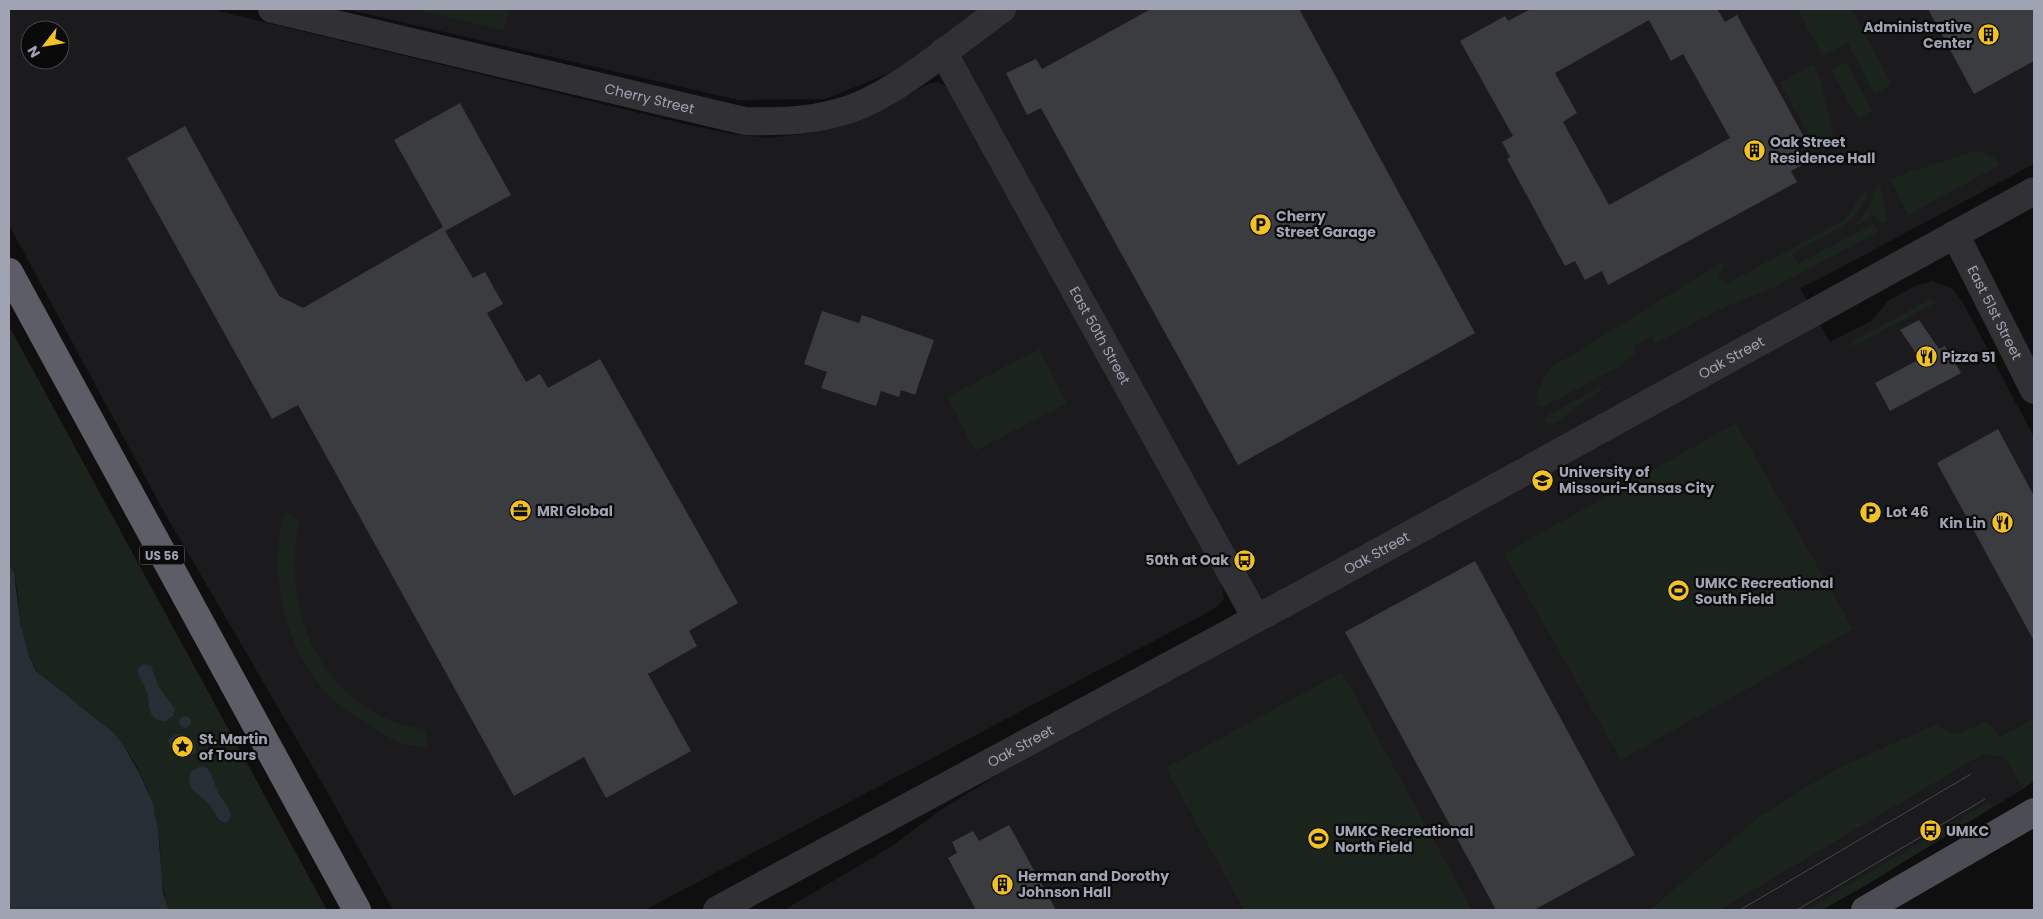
<svg xmlns="http://www.w3.org/2000/svg" width="2043" height="919" font-family="Poppins,sans-serif">
<style>
.built{fill:#1b1b1d;fill-rule:evenodd}
.green{fill:#1b231d}
.water{fill:#282e35}
.building{fill:#3b3c40;fill-rule:evenodd}
.lines{fill:none;stroke-linecap:round;stroke-linejoin:round}
.minor{stroke:#303035;stroke-width:28}
.major{stroke:#4c4d54;stroke-width:28}
.highway{stroke:#5c5d66;stroke-width:28}
.tram{stroke:#47484e;stroke-width:1}
.labels{text-anchor:middle;dominant-baseline:central;stroke-width:4.5;stroke-linejoin:round;paint-order:stroke}
.shield{fill:#0a0a0b;stroke:#73757f;stroke-width:1}
.shield-label{font-size:12px;font-weight:bold;fill:#a0a3b1}
.poi-label{font-size:14px;font-weight:bold;fill:#a0a3b1;stroke:#0a0a0b;text-anchor:start}
.street-label{font-size:14px;fill:#a0a3b1;stroke:#0a0a0b}
</style>
<rect width="100%" height="100%" fill="#0f0f10"/>
<!-- built -->
<path class="built" d="M9,9h202l474,115 47,10 36,4 43,-5 32,-7 31,-12 56,-31 9,-1 10,7 272,494 3,16 -7,8 -14,8 -558,295h-252l-68,-122 -162,-278 -154,-285zM30,30h30v30h-30z
M345,9h1689v155l-211,113 -23,11 30,54 41,-21 18,-21 26,-14 17,-5 21,8 9,12 72,136v281l-35,19 -7,-11h-17l-12,7 -8,1 -9,-2 -114,39 -73,45 -110,94h-865l108,-64 50,-37 314,-191 -313,-566 -118,47 -87,1z
M1982,755l22,2 19,32 -155,95 -46,26h-102z"/>
<!-- green -->
<path class="green" d="M412,9h98l-7,21z
M1797,9h54l41,75 -16,9 -2,-4 -2,1 -24,-47 -25,13z
M1846,62l26,49 -14,8 -27,-49z
M1814,64l6,14 14,56 -20,10 -34,-61z
M1972,152c12,-1 21,3 28,13l-92,50 -18,-35 19,-8z
M1880,185l8,36 -6,3 -8,-9 -25,14c15,-10 23,-23 26,-42z
M1869,189c-8,38 -49,46 -77,65l6,10 75,-40 5,8 -104,55 -60,25 -59,32 -4,-7 -17,9 3,7 -19,14 -75,40 -7,-3 2,-14 11,-21 172,-106 4,2 -7,12 10,6 118,-64 15,-24z
M1928,300l9,2 -85,45 -2,-4z
M9,326l318,584h-158c-10,-27 -7,-53 -11,-82 -3,-25 -18,-60 -33,-80 -18,-25 -45,-41 -69,-60 -7,-6 -17,-12 -21,-20 -7,-14 -12,-29 -14,-44 -3,-20 -2,-41 -12,-59z
M1039,349l28,54 -92,48 -27,-54z
M1614,380l-56,41 -6,3 -9,-2 5,-7z
M1736,423l117,206 -232,131 -117,-206z
M285,511l14,11c-15,71 9,155 76,191 16,9 33,13 51,17l2,18c-8,-2 -16,-2 -23,-4 -12,-3 -23,-11 -34,-18 -15,-9 -31,-18 -43,-31 -43,-47 -62,-123 -43,-184z
M1342,672l130,238h-228l-78,-142z
M2034,718v63l-11,8 -19,-32 -22,-2 -262,155h-71l110,-94 73,-45 105,-47c19,17 28,6 47,-2l8,4 7,11z
M1989,802l3,5 -124,77 -46,26h-16z"/>
<!-- water -->
<path class="water" d="M9,565l5,9 7,52 8,30 7,15 78,62 11,15 16,28 12,28 5,24 5,65 6,17h-160z
M144,664l7,2 8,21 16,22 -1,6 -9,6c-20,-1 -14,-18 -19,-32 -3,-6 -7,-12 -9,-19z
M179 722a6 6 0 1 1 12 0a6 6 0 1 1-12 0Z
M179,734c12,1 16,5 17,17l-4,4 -10,3 -10,-8 -4,-10 6,-5z
M203,766l6,4c4,7 5,15 9,22 4,9 12,14 13,25l-5,6 -7,-3c-4,-5 -6,-12 -11,-17 -11,-11 -23,-13 -17,-32z"/>
<!-- building -->
<path class="building" d="M1151,9h148l176,324 -237,132 -197,-357 -14,7 -21,-42 30,-14 6,10z
M1531,9h186l8,13 12,-7 67,122 -9,5 12,20 -16,9 6,11 -189,103 -6,-14 -17,9 -10,-19 -10,5 -58,-107 3,-2 -8,-15 11,-6 -53,-95 45,-25 3,5zM1649,20l22,41 12,-7 47,84 -121,67 -46,-83 14,-9 -22,-40z
M1928,9h106v52l-60,33z
M460,103l51,92 -66,36 28,47 12,-6 18,32 -16,9 39,69 14,-8 8,14 52,-29 138,244 -49,28 8,15 -49,28 43,77 -85,47 -22,-41 -70,39 -216,-391 -26,14 -145,-261 58,-32 94,170 24,12 140,-81 -49,-87z
M822,311l37,12 3,-8 72,25 -19,55 -14,-5 -2,7 -18,-6 -5,15 -55,-18 6,-16 -23,-8z
M1919,320l20,29 6,-3 16,27 -71,38 -15,-28 45,-24 -20,-29z
M1998,429l36,67v145l-97,-178z
M1475,561l160,294 -101,55h-38l-151,-278z
M1009,825l47,85h-80l-28,-52 9,-5 -5,-11 21,-11 6,10z"/>
<g class="lines">
<!-- minor -->
<g class="minor">
<path id="s1" d="M272,9l473,112c36,1 71,0 105,-12 51,-18 108,-69 152,-100"/>
<path id="s2" d="M943,52l313,566"/>
<path id="s3" d="M1955,234l79,156"/>
<path id="s4" d="M717,910l585,-316 732,-403"/>
</g>
<!-- major -->
<path class="major" d="M1865,910l169,-98"/>
<!-- highway -->
<path class="highway" d="M9,272l348,638"/>
<!-- tram -->
<path class="tram" d="M1740,910l231,-136
M1797,910l188,-111"/>
</g>
<!-- icons -->
<defs>
<symbol id="building-disc" viewBox="-11 -11 22 22"><circle r="9.5" fill="#f2c225" stroke="#0a0a0b"/><path d="M-4-6H4V6H1V3H-1V6H-4ZM-2.5-4.3h1.7v1.8h-1.7ZM.8-4.3h1.7v1.8H.8ZM-2.5-1h1.7V.8h-1.7ZM.8-1h1.7V.8H.8Z" fill="#111"/></symbol>
<symbol id="parking-disc" viewBox="-11 -11 22 22"><circle r="9.5" fill="#f2c225" stroke="#0a0a0b"/><path d="M-3.5-5.5H1a3.5 3.5 0 0 1 0 7H-1V5.5H-3.5ZM-1-3.4V-.6H.8a1.4 1.4 0 0 0 0-2.8Z" fill="#111"/></symbol>
<symbol id="restaurant-disc" viewBox="-11 -11 22 22"><circle r="9.5" fill="#f2c225" stroke="#0a0a0b"/><path d="M-5-6h1v4h1v-4h1v4h1v-4h1v5L-1.5 .5V6h-2V.5L-5-1ZM5-6V6H3V1.5H1.5Q1.5-4 5-6Z" fill="#111"/></symbol>
<symbol id="university-disc" viewBox="-11 -11 22 22"><circle r="9.5" fill="#f2c225" stroke="#0a0a0b"/><path d="M0-5L7-2L0 1L-7-2ZM-4 1L0 2.5L4 1V4Q0 6-4 4Z" fill="#111"/></symbol>
<symbol id="office-disc" viewBox="-11 -11 22 22"><circle r="9.5" fill="#f2c225" stroke="#0a0a0b"/><path d="M-6-3h4V-5.5h4V-3h4V5H-6ZM-1-4.5V-3h2v-1.5ZM-6 0V1H6V0Z" fill="#111"/></symbol>
<symbol id="bus-disc" viewBox="-11 -11 22 22"><circle r="9.5" fill="#f2c225" stroke="#0a0a0b"/><path d="M-5-6H5V4H4V6H2V4H-2V6H-4V4H-5ZM-3.5-4V0h7V-4ZM-3.5 1.2v1.5H-2V1.2ZM2 1.2v1.5H3.5V1.2Z" fill="#111"/></symbol>
<symbol id="stadium-disc" viewBox="-11 -11 22 22"><circle r="9.5" fill="#f2c225" stroke="#0a0a0b"/><path d="M0-5a6.5 5 0 1 0 0 10a6.5 5 0 1 0 0-10ZM-3.5-1.8h7v3.6h-7Z" fill="#111"/></symbol>
<symbol id="sight-disc" viewBox="-11 -11 22 22"><circle r="9.5" fill="#f2c225" stroke="#0a0a0b"/><path d="M0-6L1.8-2.2L6-1.7L2.9 1.2L3.7 5.4L0 3.3L-3.7 5.4L-2.9 1.2L-6-1.7L-1.8-2.2Z" fill="#111"/></symbol>
</defs>
<g fill-rule="evenodd">
<use href="#building-disc" x="1976" y="22" width="25" height="25"/>
<use href="#building-disc" x="1742" y="138" width="25" height="25"/>
<use href="#parking-disc" x="1248" y="212" width="25" height="25"/>
<use href="#restaurant-disc" x="1914" y="344" width="25" height="25"/>
<use href="#university-disc" x="1530" y="468" width="25" height="25"/>
<use href="#office-disc" x="508" y="498" width="25" height="25"/>
<use href="#parking-disc" x="1858" y="500" width="25" height="25"/>
<use href="#restaurant-disc" x="1990" y="510" width="25" height="25"/>
<use href="#bus-disc" x="1232" y="548" width="25" height="25"/>
<use href="#stadium-disc" x="1666" y="578" width="25" height="25"/>
<use href="#sight-disc" x="170" y="734" width="25" height="25"/>
<use href="#bus-disc" x="1918" y="818" width="25" height="25"/>
<use href="#stadium-disc" x="1306" y="826" width="25" height="25"/>
<use href="#building-disc" x="990" y="872" width="25" height="25"/>
</g>
<g class="labels">
<!-- shield labels -->
<rect class="shield" x="139.5" y="545.5" width="45" height="19" rx="4"/>
<g class="shield-label">
<text x="162" y="555">US 56</text>
</g>
<!-- poi labels -->
<g class="poi-label">
<text x="1972" y="27" text-anchor="end">Administrative<tspan x="1972" dy="16">Center</tspan></text>
<text x="1770" y="142">Oak Street<tspan x="1770" dy="16">Residence Hall</tspan></text>
<text x="1276" y="216">Cherry<tspan x="1276" dy="16">Street Garage</tspan></text>
<text x="1942" y="357">Pizza 51</text>
<text x="1559" y="472">University of<tspan x="1559" dy="16">Missouri-Kansas City</tspan></text>
<text x="537" y="511">MRI Global</text>
<text x="1886" y="512">Lot 46</text>
<text x="1986" y="523" text-anchor="end">Kin Lin</text>
<text x="1229" y="560" text-anchor="end">50th at Oak</text>
<text x="1695" y="583">UMKC Recreational<tspan x="1695" dy="16">South Field</tspan></text>
<text x="199" y="739">St. Martin<tspan x="199" dy="16">of Tours</tspan></text>
<text x="1335" y="831">UMKC Recreational<tspan x="1335" dy="16">North Field</tspan></text>
<text x="1946" y="831">UMKC</text>
<text x="1018" y="876">Herman and Dorothy<tspan x="1018" dy="16">Johnson Hall</tspan></text>
</g>
<!-- street labels -->
<g class="street-label">
<text stroke="none"><textPath href="#s1" startOffset="388">Cherry Street</textPath></text>
<text stroke="none"><textPath href="#s3" startOffset="88">East 51st Street</textPath></text>
<text stroke="none"><textPath href="#s2" startOffset="324">East 50th Street</textPath></text>
<text stroke="none"><textPath href="#s4" startOffset="1155">Oak Street</textPath></text>
<text stroke="none"><textPath href="#s4" startOffset="750">Oak Street</textPath></text>
<text stroke="none"><textPath href="#s4" startOffset="345">Oak Street</textPath></text>
</g>
</g>
<!-- border -->
<rect width="2043" height="919" fill="none" stroke="#a0a3b1" stroke-width="20"/>
<!-- north arrow -->
<g transform="translate(45 45) rotate(239)"><circle r="24" fill="#0a0a0b" stroke="#46474d"/>
<path d="M0-4L9 19L0 12L-9 19Z" fill="#f2c225"/>
<text y="-8" font-size="14" font-weight="bold" text-anchor="middle" fill="#a0a3b1">N</text>
</g>
</svg>
